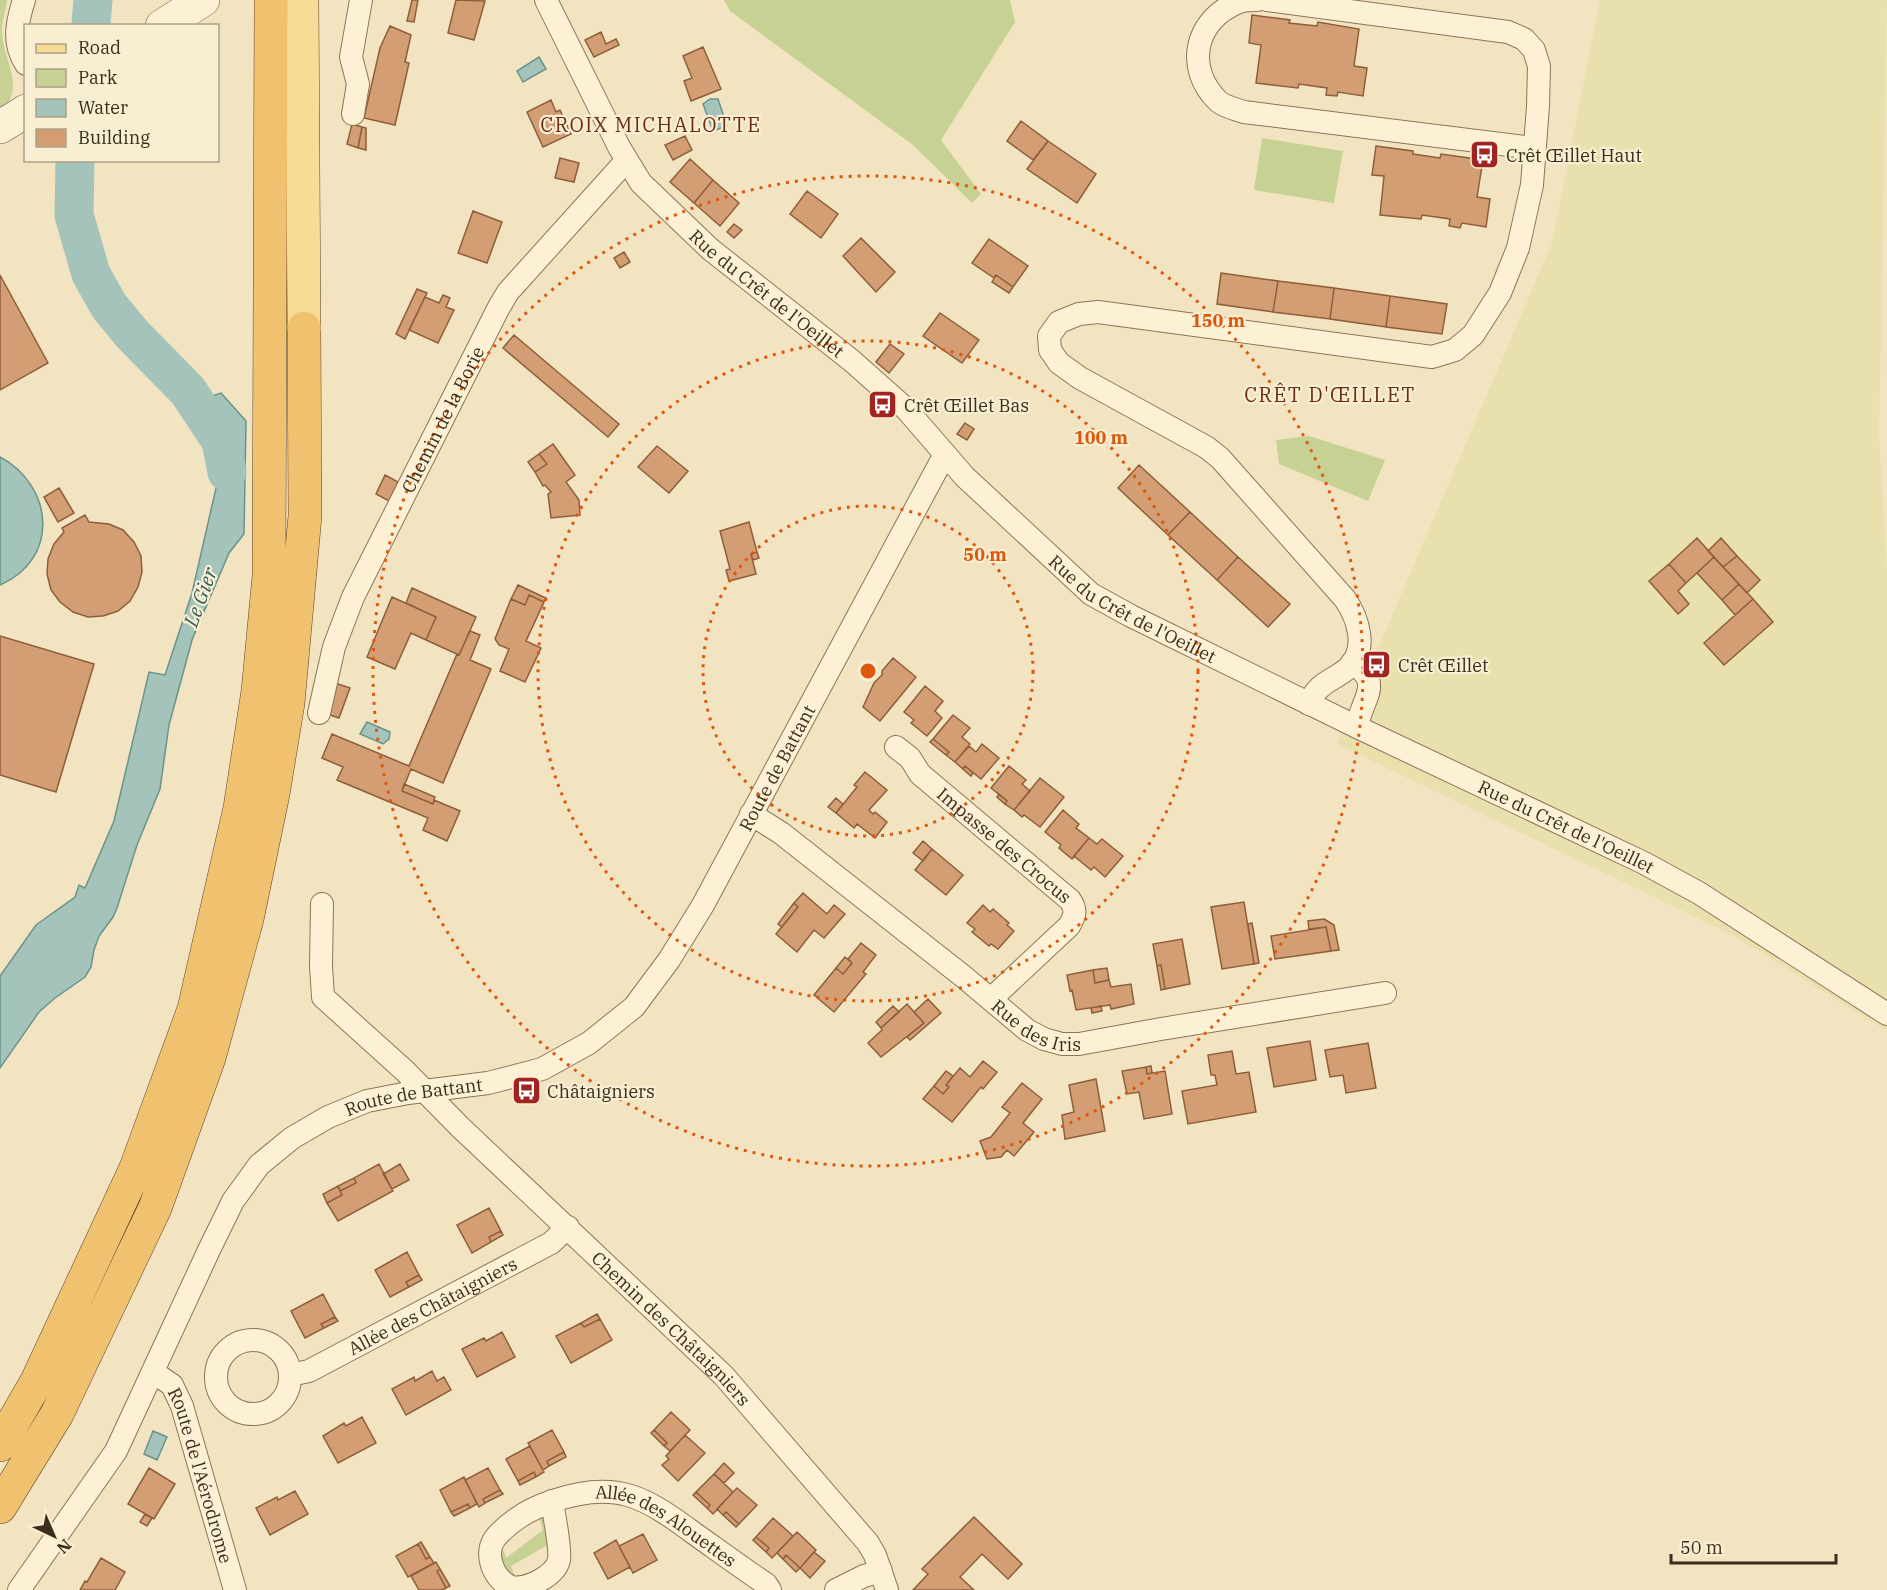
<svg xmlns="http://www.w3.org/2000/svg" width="1887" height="1590" font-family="'IBM Plex Serif',serif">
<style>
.farmland{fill:#e8e0ad}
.green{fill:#c8d194}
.water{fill:#a4c4bb;stroke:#6a938a;stroke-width:1.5}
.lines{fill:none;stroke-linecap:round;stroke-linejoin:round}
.river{stroke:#a4c4bb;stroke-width:39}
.building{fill:#d39e73;stroke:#8e5e3a;stroke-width:1.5}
.minor-casing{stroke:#8d7557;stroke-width:24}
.secondary-casing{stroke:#6f563a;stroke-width:34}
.primary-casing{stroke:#5a422b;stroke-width:34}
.trunk-casing{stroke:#5a422b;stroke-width:34}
.minor{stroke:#fcf1d5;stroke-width:22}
.secondary{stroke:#fcf1d5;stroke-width:33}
.primary{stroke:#f8dc95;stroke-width:33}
.trunk{stroke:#f0c270;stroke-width:33}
.ring{fill:none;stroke:#df570d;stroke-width:3;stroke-dasharray:3 6}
.labels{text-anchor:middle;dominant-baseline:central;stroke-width:4.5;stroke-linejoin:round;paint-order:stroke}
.poi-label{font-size:18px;fill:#3b2c1c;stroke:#f8eed1;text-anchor:start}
.street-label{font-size:18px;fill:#3b2c1c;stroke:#f8eed1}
.neighbourhood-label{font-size:20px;letter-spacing:1.5px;fill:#6c2c18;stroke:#f8eed1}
.water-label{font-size:20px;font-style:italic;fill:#2a5c5b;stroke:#f8eed1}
.centre{fill:#df570d;stroke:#f8eed1;stroke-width:3}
.ring-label{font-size:18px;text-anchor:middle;font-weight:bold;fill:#df570d;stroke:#f8eed1;stroke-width:4.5;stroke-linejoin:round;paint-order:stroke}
</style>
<rect width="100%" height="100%" fill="#f2e4c1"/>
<!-- farmland -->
<path class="farmland" d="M1600,0h287l-8,435 8,135v461l-154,-96 -396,-191 215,-501z"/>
<!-- green -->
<path class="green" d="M0,0h7c-1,10 -6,23 -5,33 2,30 25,54 -2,80z
M724,0h286l5,22 -74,118 40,54 -9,9 -59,-58 -183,-134z
M1262,138l81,13 -9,52 -80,-13z
M1309,436l76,24 -17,41 -89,-37 -3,-24z
M539,1515l6,1 5,44 -4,-14 -35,20 5,13 -14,-10 -1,-25 5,14 37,-28z"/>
<!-- water -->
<path class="water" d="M539,57l7,12 -23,13 -6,-11z
M710,99h8l9,27 -14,5 -10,-27z
M221,393l25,28 -2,113 -15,19 -37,87 -23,85 -9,64 -23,56 -20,63 -4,9 -14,19 -5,14 -3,17 -6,10 -30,21 -16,14 -39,56v-92l36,-51 39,-28 4,-12 6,3 29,-67 35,-149 16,3 27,-82 27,-118 -1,-25 -19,-50z
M0,457c54,29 60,102 0,128z
M367,722l23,10 -1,7 -6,5 -23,-10z
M153,1431l14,6 -10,23 -13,-6z"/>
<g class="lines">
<!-- river -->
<path class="river" d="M91,23l2,-23
M75,160l-1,55 17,59 18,32 23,28 56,57 33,50 6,31"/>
</g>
<!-- building -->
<path class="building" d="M412,0h6l-4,22 -7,-1z
M456,0l29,1 -11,39 -26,-7z
M1252,15l38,5 -1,3 28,3 1,-4 41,7 -5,37 13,2 -4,28 -25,-4 -1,4 -11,-1 1,-7 -28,-4 -1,4 -42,-5 5,-38 -12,-2z
M390,26l21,9 -6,27 4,1 -14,62 -31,-7 16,-70z
M601,32l5,12 10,-5 3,6 -25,12 -9,-17z
M703,47l18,42 -30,12 -7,-20 8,-3 -9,-22z
M551,100l5,12 4,-2 11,24 -28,13 -16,-35z
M1021,121l27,20 -15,19 -26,-19z
M352,124l10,3 -4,21 -11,-4z
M362,127l4,1v22l-8,-2z
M685,136l7,14 -19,10 -8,-15z
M1048,141l48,33 -19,29 -50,-34z
M1376,146l37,5v3l27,4 1,-4 42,6 -6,37 13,2 -4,28 -24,-4 -2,5 -11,-2 1,-7 -28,-4 -1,4 -41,-4 4,-39 -12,-1z
M560,158l19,5 -5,19 -19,-4z
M690,159l23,21 -19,23 -24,-21z
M713,180l26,23 -19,23 -26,-23z
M807,191l31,23 -17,24 -31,-24z
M473,211l29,11 -15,41 -29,-10z
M734,224l8,6 -8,8 -7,-6z
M861,238l34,34 -19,20 -33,-36z
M989,239l39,27 -15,21 -17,-12 -2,3 -22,-15z
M624,252l6,10 -10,6 -6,-10z
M1221,273l57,8 -5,31 -56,-8z
M0,275l48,88 -48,27z
M996,275l17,12 -4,6 -17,-11z
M1278,281l56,7 -4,31 -57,-7z
M1334,288l56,8 -4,31 -56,-8z
M417,289l10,4 -22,46 -9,-5z
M443,295l7,3 -4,9 8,3 -16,33 -29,-13 16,-33 14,6z
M1390,296l57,8 -5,30 -56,-7z
M940,313l39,27 -17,23 -39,-27z
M514,335l105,89 -11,13 -105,-89z
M890,344l14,10 -15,19 -13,-11z
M965,423l9,6 -7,11 -10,-6z
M553,444l22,31 -9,7 13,18 1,15 -29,3 -3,-24 3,-2 -6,-7 -2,1 -8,-14 12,-8 -8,-10z
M657,446l31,25 -19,22 -31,-26z
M539,454l8,10 -12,8 -7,-10z
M1139,465l51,47 -22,23 -50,-47z
M385,475l13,7 -9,19 -13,-7z
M59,488l15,25 -16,9 -14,-25z
M1190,512l48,45 -21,23 -49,-45z
M85,515l4,7 20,2 14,6 11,12 7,14 1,16 -4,15 -8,14 -12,10 -15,5 -15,1 -15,-5 -13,-10 -9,-12 -4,-16 1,-15 6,-15 10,-12 -2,-4z
M749,522l8,30 -6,2 5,20 -27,7 -3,-11 4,-1 -10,-38z
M1697,538l17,19 -28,26 -17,-19z
M1721,538l16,18 -14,11 -15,-16z
M757,552l2,6 -6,2 -2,-6z
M1737,556l23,24 -13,13 -24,-26z
M1238,557l52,47 -22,23 -51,-47z
M1714,557l25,27 -17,16 -25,-27z
M1669,564l17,19 -8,8 11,13 -11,10 -29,-33z
M1739,584l14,15 -18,16 -13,-15z
M518,585l28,13 -2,4 -15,-7 -4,10 -14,-6z
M412,588l64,29 -17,38 -33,-15 10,-23 -30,-14z
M529,595l15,7 -18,39 15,7 -16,34 -25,-11 9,-22 -10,-4 -4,-6 16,-40 14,6z
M392,597l44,20 -10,23 -15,-7 -16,36 -28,-12z
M1753,599l20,23 -49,43 -20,-22z
M470,631l10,4 -10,25 21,9 -48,114 -32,-14 -9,22 31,13 1,-4 26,11 -13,30 -24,-11 5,-12 -91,-38 6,-13 -21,-9 10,-24 77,32 48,-112 2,1z
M0,636l94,28 -38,128 -56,-17z
M893,658l23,19 -36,44 -17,-14 11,-24 8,-8v-4z
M335,683l15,5 -11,30 -15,-5z
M925,686l18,15 -8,10 7,7 -15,18 -16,-13 3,-3 -10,-8z
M953,715l17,13 -8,9 8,7 -15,18 -9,-7 3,-3 -16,-13z
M933,739l16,13 -3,3 -16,-13z
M982,744l17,14 -18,21 -16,-13 -2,3 -8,-7 14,-16 7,6z
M965,766l8,7 -2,3 -8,-7z
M1009,766l17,14 -4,4 8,7 -16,19 -9,-6 2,-3 -16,-13z
M865,772l22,18 -18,20 4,4 2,-2 12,10 -12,16 -18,-14 -3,4 -18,-15 21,-26 -3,-2z
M1040,778l24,19 -24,30 -16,-12 -2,2 -8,-7z
M404,784l31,13 -2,7 -31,-13z
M999,794l8,7 -2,3 -8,-7z
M836,798l7,6 -7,9 -8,-6z
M1063,810l16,14 -3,4 13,10 -17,21 -13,-11 2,-3 -16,-13z
M1089,838l8,6 5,-5 21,17 -18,21 -11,-10 -3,3 -17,-14z
M923,841l9,8 -9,12 -10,-8z
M932,849l31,26 -17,20 -31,-25z
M803,893l24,21 7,-9 11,9 -21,24 -10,-8 -17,22 -21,-18 22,-27 -4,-4z
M1244,902l10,62 -32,5 -11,-62z
M794,903l4,4 -16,20 -4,-3z
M983,905l7,7 3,-3 16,14 -2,2 7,6 -16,18 -7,-5 -2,2 -17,-14 3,-3 -8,-6z
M1324,919l10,6 5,25 -8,1 -5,-24 -17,2 -1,-8z
M1252,923l7,40 -5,1 -6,-40z
M1326,927l5,24 -56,8 -4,-23z
M1182,939l8,45 -25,5 -4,-24 -4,1 -4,-22z
M861,943l15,12 -13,17 3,2 -32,38 -20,-17 22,-27 7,6 9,-11 -4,-4z
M845,957l7,6 -9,11 -7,-6z
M1161,965l4,24 -4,1 -4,-24z
M1107,968l2,12 -14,3 -2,-13z
M1093,970l2,13 14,-3 2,7 20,-3 3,20 -23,5 -1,-4 -34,5 -4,-20 -2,1 -3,-16z
M928,999l13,14 -31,27 -3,-3 17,-14 -10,-11z
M907,1004l17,19 -43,34 -13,-14 14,-13 -1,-2z
M893,1006l6,6 -18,16 -5,-6z
M1101,1006l1,5 -10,2 -1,-5z
M1310,1041l6,39 -42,7 -7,-39z
M1368,1043l8,45 -30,5 -3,-18 -13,2 -5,-27z
M1232,1051l4,23 13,-2 7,40 -68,12 -6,-33 35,-6 -2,-10h-4l-3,-20z
M983,1061l14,11 -14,17 -2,-2 -29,35 -29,-23 11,-13 9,8 6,-7 -3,-2 14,-17 10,9z
M1151,1066l1,7 -5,1 -1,-7z
M1146,1067l1,7 18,-3 7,43 -28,5 -5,-27 -12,2 -5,-23z
M946,1071l7,5 -7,9 3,2 -6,7 -9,-8z
M1096,1079l9,52 -40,8 -3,-24 12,-3 -5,-27z
M1022,1083l20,16 -19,24 11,9 -20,24 -7,-6 -6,7 -14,2 -7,-18 11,-4 19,-24 -8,-6z
M379,1164l14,27 -55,30 -11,-18 15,-8 -2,-4 16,-8 -2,-5z
M400,1164l9,16 -17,9 -9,-15z
M354,1178l2,5 -16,8 -2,-5z
M338,1186l4,9 -15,8 -4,-9z
M489,1208l12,23 -12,6 2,5 -19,11 -15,-28z
M501,1231l2,4 -12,7 -2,-5z
M407,1252l12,23 -13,7 3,5 -19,10 -15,-27z
M419,1275l3,5 -13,7 -3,-5z
M323,1294l12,23 -14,7 3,4 -19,10 -14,-27z
M597,1314l3,5 -16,8 -3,-4z
M335,1317l3,4 -14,7 -3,-4z
M600,1319l12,21 -41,23 -15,-27 25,-13 3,4z
M502,1332l13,25 -38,20 -15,-28 22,-11 2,3z
M432,1371l5,10 7,-4 7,13 -45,25 -14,-26 22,-12 1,4z
M671,1412l19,18 -20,21 -6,-5 3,-3 -13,-13z
M362,1417l14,26 -38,20 -15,-27 21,-13 2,3z
M552,1430l12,22 -17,9 2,5 -6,4 -15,-27z
M654,1430l13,13 -3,3 -13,-13z
M685,1435l20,18 -27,28 -16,-16 7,-6 -3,-3z
M530,1446l14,26 -8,5 -2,-5 -16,9 -12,-22z
M564,1452l2,5 -17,9 -2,-5z
M724,1463l10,10 -10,10 -10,-9z
M149,1468l26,16 -21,35 -26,-15z
M488,1468l12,22 -17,9 2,4 -6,4 -14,-27z
M534,1472l2,5 -16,8 -2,-4z
M714,1474l19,18 -20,22 -6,-6 3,-3 -14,-13z
M464,1477l13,27 -7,4 -2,-4 -17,8 -11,-22z
M737,1488l20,17 -18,19 -13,-12 -3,3 -6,-6z
M500,1490l3,4 -18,9 -2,-4z
M295,1491l13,23 -38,21 -14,-27 21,-11 1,3z
M696,1492l14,13 -3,3 -14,-13z
M468,1504l2,4 -16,8 -3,-4z
M726,1512l13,12 -3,3 -13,-12z
M145,1514l7,4 -5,8 -7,-4z
M974,1517l48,47 -14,15 -26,-25 -22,23 14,13h-61l15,-16 -6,-5z
M773,1518l20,18 -21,22 -6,-6 3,-4 -13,-11z
M797,1532l19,18 -16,18 -14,-13 -3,4 -6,-6z
M643,1534l14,26 -24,13 -14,-27z
M756,1537l13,11 -3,4 -13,-12z
M616,1540l14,27 -22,12 -14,-26z
M421,1542l9,15 -4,2 -8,-15z
M418,1544l8,15 4,-2 4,6 -26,14 -12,-21z
M814,1552l11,9 -15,17 -10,-10z
M786,1555l14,13 -4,4 -13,-13z
M101,1558l24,14 -10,18h-35l5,-9 2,1z
M436,1562l4,7 -3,2 9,17 -4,2h-23l-8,-14z
M440,1569l10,17 -4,2 -9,-17z"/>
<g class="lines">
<defs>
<g id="minor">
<path d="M24,0c-7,22 -12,43 2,64"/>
<path id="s1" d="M546,0l73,147 22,36 69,66 142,112 54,48 59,68 126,117 40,22 226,111 287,136 55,30 188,121"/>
<path d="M1257,0c-6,0 -13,0 -18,2 -44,17 -55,66 -21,99 6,6 18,8 26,11l289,36"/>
<path d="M1267,0l241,32 16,7 10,11 5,16 -1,40 -6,79 -14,63 -18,45 -27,42 -18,15 -23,7 -334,-45 -19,2 -20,8 -10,14 1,14 9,13 21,15 126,69 14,11 125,141c13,19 24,51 2,70 -16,13 -29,13 -38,35"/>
<path d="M353,114l5,-30 -7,-27 10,-57"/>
<path d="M1352,663c33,20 9,36 5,64"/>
<path id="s2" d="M319,713l15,-66 19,-50 146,-290 9,-15 118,-131"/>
<path id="s3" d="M896,747l14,11 10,16 150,126c7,10 5,16 -1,26l-78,73"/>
<path id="s4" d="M751,814l30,19 183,144 63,53 17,9 18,5h17l82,-15 224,-36"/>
<path id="s5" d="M322,904l-1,62 2,31 82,74 55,56 264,249 144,167 7,12 12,35"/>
<circle cx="253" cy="1377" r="37"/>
<path id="s6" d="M153,1372l19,13 10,21 53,184"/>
<path id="s7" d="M290,1375l19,-4 242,-128 17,-16"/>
<path id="s8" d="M552,1501c2,15 9,46 7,59 -4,16 -32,30 -48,27 -18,-8 -28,-34 -15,-50 15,-17 36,-29 57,-36 63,-22 92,-4 142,33 24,17 47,34 71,50l4,6"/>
<path id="s9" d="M19,1590l97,-139 93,-201 24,-49 26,-36 33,-27 36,-21 39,-16 41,-8 80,-10 54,-14 47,-26 45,-36 35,-47 34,-55 242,-451"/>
<path d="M836,1590l28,-14 17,-5"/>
</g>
<path id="secondary" d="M162,26l41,-26
M0,127l26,-16"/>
<path id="primary" d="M302,0l2,328"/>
<path id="trunk" d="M0,1445l37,-64 99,-213 58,-159 46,-201 18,-117 11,-115 2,-576
M0,1507l57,-93 98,-206 54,-150 38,-139 26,-125 15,-91 17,-187 -1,-188"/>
</defs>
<!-- minor casing -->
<use href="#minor" class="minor-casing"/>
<!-- secondary casing -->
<use href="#secondary" class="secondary-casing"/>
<!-- primary casing -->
<use href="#primary" class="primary-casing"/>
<!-- trunk casing -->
<use href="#trunk" class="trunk-casing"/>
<!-- minor -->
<use href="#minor" class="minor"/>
<!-- secondary -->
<use href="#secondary" class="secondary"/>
<!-- primary -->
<use href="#primary" class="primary"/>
<!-- trunk -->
<use href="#trunk" class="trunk"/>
</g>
<!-- distance rings -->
<g class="ring">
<circle cx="868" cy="671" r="165"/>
<circle cx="868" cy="671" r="330"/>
<circle cx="868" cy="671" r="495"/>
</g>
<!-- icons -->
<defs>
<symbol id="bus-square" viewBox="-11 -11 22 22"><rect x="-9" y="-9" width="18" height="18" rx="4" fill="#a22421" stroke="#f8eed1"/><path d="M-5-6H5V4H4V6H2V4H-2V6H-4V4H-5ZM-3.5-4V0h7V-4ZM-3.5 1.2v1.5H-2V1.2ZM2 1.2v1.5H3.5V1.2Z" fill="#fff"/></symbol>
</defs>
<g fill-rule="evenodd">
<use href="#bus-square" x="1468" y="138" width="33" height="33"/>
<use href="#bus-square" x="866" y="388" width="33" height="33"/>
<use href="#bus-square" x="1360" y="648" width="33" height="33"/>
<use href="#bus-square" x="510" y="1074" width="33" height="33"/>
</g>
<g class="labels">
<!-- poi labels -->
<g class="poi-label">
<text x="1506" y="155">Crêt Œillet Haut</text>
<text x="904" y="405">Crêt Œillet Bas</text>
<text x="1398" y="665">Crêt Œillet</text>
<text x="547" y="1091">Châtaigniers</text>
</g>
<!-- street labels -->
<g class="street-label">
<text stroke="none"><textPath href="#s1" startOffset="374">Rue du Crêt de l'Oeillet</textPath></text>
<text stroke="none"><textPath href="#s2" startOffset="320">Chemin de la Borie</textPath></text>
<text stroke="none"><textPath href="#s1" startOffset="860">Rue du Crêt de l'Oeillet</textPath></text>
<text stroke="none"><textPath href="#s9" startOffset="1185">Route de Battant</textPath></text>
<text stroke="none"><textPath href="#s1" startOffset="1346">Rue du Crêt de l'Oeillet</textPath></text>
<text stroke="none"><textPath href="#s3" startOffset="147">Impasse des Crocus</textPath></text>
<text stroke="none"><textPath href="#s4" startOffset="358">Rue des Iris</textPath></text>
<text stroke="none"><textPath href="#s9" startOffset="663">Route de Battant</textPath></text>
<text stroke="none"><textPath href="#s7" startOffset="159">Allée des Châtaigniers</textPath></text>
<text stroke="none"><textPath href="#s5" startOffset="574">Chemin des Châtaigniers</textPath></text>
<text stroke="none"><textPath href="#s6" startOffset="118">Route de l'Aérodrome</textPath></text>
<text stroke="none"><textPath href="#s8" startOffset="369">Allée des Alouettes</textPath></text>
</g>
<!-- neighbourhood labels -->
<g class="neighbourhood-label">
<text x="651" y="124">CROIX MICHALOTTE</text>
<text x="1330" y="394">CRÊT D'ŒILLET</text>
</g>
<!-- water labels -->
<g class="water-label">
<text transform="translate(200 597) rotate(-70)">Le Gier</text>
</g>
</g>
<circle cx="868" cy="671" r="9" class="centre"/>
<g class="ring-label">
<text x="1218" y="327">150 m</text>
<text x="1101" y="444">100 m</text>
<text x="985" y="561">50 m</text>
</g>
<!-- legend -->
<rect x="24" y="24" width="195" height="138" fill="#f8eed1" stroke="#aca089" stroke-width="1.5"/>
<rect x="36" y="44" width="30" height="9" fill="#f8dc95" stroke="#aca089" stroke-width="1.5"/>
<text x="78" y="54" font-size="18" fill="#3b2c1c">Road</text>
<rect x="36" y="69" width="30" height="18" fill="#c8d194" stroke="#aca089" stroke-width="1.5"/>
<text x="78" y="84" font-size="18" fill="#3b2c1c">Park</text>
<rect x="36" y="99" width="30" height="18" fill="#a4c4bb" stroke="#aca089" stroke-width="1.5"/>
<text x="78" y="114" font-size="18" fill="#3b2c1c">Water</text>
<rect x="36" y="129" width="30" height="18" fill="#d39e73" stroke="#aca089" stroke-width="1.5"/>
<text x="78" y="144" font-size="18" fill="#3b2c1c">Building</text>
<!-- north arrow -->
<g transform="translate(54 1536) rotate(136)" stroke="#f8eed1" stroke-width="4.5" paint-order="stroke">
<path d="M0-4.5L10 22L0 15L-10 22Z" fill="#3b2c1c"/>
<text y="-9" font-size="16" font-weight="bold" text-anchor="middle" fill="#3b2c1c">N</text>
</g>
<!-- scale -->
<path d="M1671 1554v9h165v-9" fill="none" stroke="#3b2c1c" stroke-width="3"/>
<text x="1680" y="1554" font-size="18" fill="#3b2c1c" stroke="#f8eed1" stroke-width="4.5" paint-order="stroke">50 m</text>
</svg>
